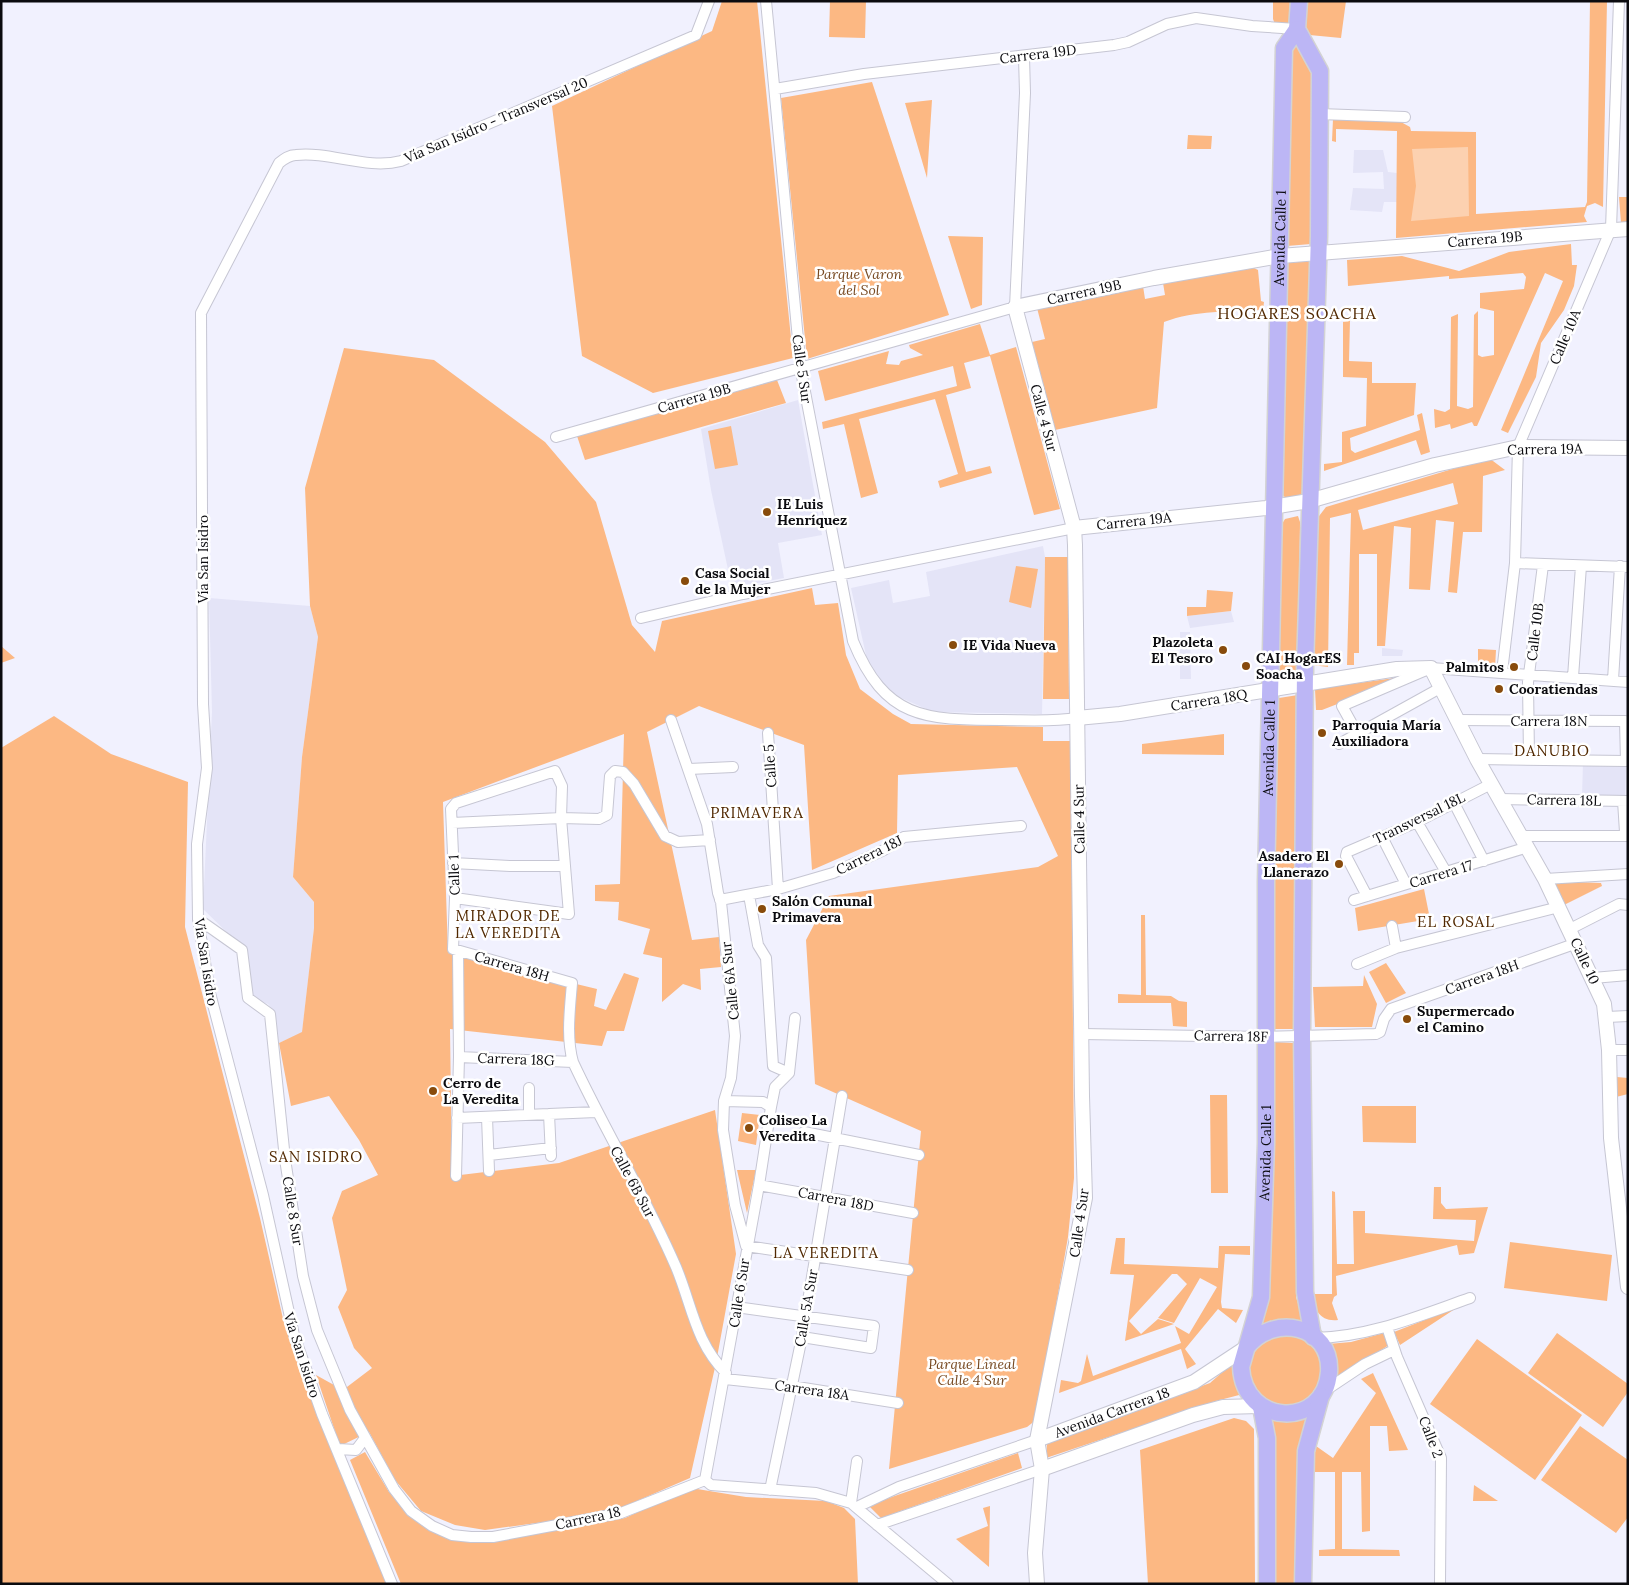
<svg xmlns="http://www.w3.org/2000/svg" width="1629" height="1585" font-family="Lora,serif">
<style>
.built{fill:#e4e4f7}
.green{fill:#fcb883;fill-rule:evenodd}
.water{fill:#fcd1b0}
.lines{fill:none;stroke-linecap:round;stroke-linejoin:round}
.street-casing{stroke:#c6c6d3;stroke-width:12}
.secondary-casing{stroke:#c6c6d3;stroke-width:16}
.primary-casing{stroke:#d3d3d4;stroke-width:19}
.street{stroke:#fff;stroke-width:10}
.secondary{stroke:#fff;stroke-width:14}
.primary{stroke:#bcb6f5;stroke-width:16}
.poi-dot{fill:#884b0c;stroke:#fff;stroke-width:2}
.labels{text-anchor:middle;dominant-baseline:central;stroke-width:5;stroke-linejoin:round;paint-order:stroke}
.street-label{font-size:14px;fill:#0b0b0f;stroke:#fff}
.park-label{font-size:14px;font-style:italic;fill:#774921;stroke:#fff}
.poi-label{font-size:14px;font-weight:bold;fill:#0b0b0f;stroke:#fff;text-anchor:start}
.neighbourhood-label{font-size:15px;letter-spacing:1px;fill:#512800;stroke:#fff}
.quarter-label{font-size:16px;letter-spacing:1px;fill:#512800;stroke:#fff}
</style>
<rect width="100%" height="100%" fill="#f1f1fe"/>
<!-- built -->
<path class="built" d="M1354,150h29l5,22 9,1v29h-13l-2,10 -32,-2 3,-22 31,1 -1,-17 -30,1z
M798,400l24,135 -44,8 6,35 -52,10 -21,-98 -10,-61z
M1043,546l2,11 -3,157 -109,-2 -41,-18 -24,-30 -17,-76 38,-8 4,23 37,-7 -4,-24z
M209,598l101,8 8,31 -16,120 -9,120 21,25v26l-12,105 -23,10 -7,-34 -4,-5 -16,-6 -8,-49 -41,-40 9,-197z
M1231,611l3,11 -44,6 -3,-12z
M1180,632h10l1,47h-11z
M1382,648l21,2 -1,6h-20z
M1583,763l43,2 -1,32 -43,-1z"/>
<!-- green -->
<path class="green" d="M722,1h35l36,357 -140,35 -71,-37 -30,-250 160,-75z
M830,1h36l-1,37 -36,-1z
M1273,1h73l-5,37 -63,-6 -5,-13z
M1590,1h17l-4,206 -8,-4 -8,3 -3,10 3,6 -191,16 1,-107 -61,-2v13l-4,-1 1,-22 68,3 9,5 1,4 65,1v82l109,-7 2,-5z
M1294,42l8,8 11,25 -2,169 -24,2 3,-203z
M872,82l77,233 -142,44 -26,-261z
M932,100l-5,78 -22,-75z
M1188,135l24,1 -1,13h-24z
M1619,197h9v26h-7z
M948,236l35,1 -1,68 -11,4z
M1571,244l1,21h5l-3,21 -10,24 -23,33 -5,34 -28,56 -7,-3 62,-149 -18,-8 -68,153h-3l-2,-4 -21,7 -1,-5 -15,4 -1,-19 11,3 5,-3 1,-92 7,-3 -1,92 11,3 5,-2 1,-92 4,-4v44l4,2 12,-2v-44l-14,-3v-15l44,-4 2,-12 -3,-4 -74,6v-3l-101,10 -1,-26 55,-4 57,15 50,-19z
M1310,261l2,2 -9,231 -17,4 -6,-5 7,-230z
M1254,268l4,2 3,31 3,1 -1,8c-34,2 -67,0 -99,12l-7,86 -102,22 -23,-88 13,-3 -8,-31 106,-22 2,13 20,-4 -2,-12z
M1350,320l-1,41 23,1v21h44l-2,32 -64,23 1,12 4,3 65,-23 -3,-15 5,-2 8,39 -9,3 -5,-15 -92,31v-7l18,-2v-30l24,-6 1,-48 -24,-1v-55z
M980,324l10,31 26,-8 44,162 -26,6 -44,-159 -26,7 7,25 -25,7 20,77 24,-6 2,7 -52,15 -2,-7 20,-7 -23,-75 -76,20 19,74 -17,5 -17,-74 -21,5 -1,-7 135,-36 -4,-20 -128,35 -7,-30 71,-20 -3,13 13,1 2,-4 22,-6 -13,-7 -1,-3z
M344,348l90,12 111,82 51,60 36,123 23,27 7,-31 150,-33 3,17 23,-2 8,52 14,34 33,25 18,10 132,3v14h28l3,437 -6,59 -32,183 -9,7 -138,42 32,-338 -106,-47 -9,-144 23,-44 209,-29 20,-11 -41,-89 -119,8 -1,58 -85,37 -8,-125 -105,-39 -52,26 45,208 27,-3 2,30 -21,2 1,21 -18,-6 -21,18v-44l-19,-4 7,-25 -32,-9 1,-18 -24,-1v-16l25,-1 4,-150 -181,68 5,151 149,36 -3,17 12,4 18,-37 15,5 -15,53h-17l-5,15 -152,-17 2,147 107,-13 156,-53 21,144 -20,109 -26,115 -67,29 -64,13 -74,10 -30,-5 -34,-14 -26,-31 -26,-48 -29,14 -24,-71 27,15 29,-22 -18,-20 -16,-41 9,-17 -15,-72 10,-27 36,-16 -19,-35 -30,-44 -38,10 -12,-63 23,-11 12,-104v-26l-21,-25 9,-120 16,-120 -8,-31 -5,-118z
M777,380l9,23 -201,57 -8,-24z
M731,426l7,39 -23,4 -7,-38z
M1489,458l16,12 -22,6 -1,56h-19l-6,61 -9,-1 6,-70 -18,-2 -6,70 -21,-1 2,-61 -17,-2 -9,120h-8v-92h-18v99h-5v12h-7l4,-152 -21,5 -2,149 -16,-2 4,-145 10,-13zM1453,483l5,21 -95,26 -5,-20z
M1298,516l2,6 -2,155 -14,6 -8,-4 6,-155 3,-5z
M1045,557h23l1,142h-26z
M1016,566l22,3 -7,39 -22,-6z
M1207,590l26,2 -2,19 -44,5v-9h19z
M1,646l14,12 -14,5z
M1478,649l18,1 -1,18 -17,-2z
M1409,676l-87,34h-6l-1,-21z
M1298,695l-2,330 -3,4h-19l-3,-223 5,-102 3,-6z
M54,716l57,38 77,28 -3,145 75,291 24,105 21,47 82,214h-386v-836z
M1224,734v21l-82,-1v-10z
M1551,881l50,2 1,3 -38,19z
M1424,889l6,30 -72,12 -3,-23z
M1141,915h4l1,80 25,1 8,5 8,1v25l-14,-1 -2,-23h-53v-9l23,1z
M1386,963l20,30 -20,10 -17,-31z
M1364,975l13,29 -5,23h-57l-2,-40 50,-1z
M1274,1042l19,1 4,4 -1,250 9,29 -48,4z
M1617,1077l11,1v16l-12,3z
M1210,1095h17l1,98h-17z
M1362,1106h54v37l-53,-1z
M742,1113l18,2 -4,30 -18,-4z
M737,1170h19l-9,43z
M1434,1187h7v16l5,6 42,-2 -14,46 -15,2 -2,-10 -121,31 1,19 -3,2 -2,6 6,17c-18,2 -24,-10 -25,-26h19v-103l3,1 2,72h17l-1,-53h12v22l109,8 2,-21 -43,-1z
M1116,1238h9l-1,26 94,4 1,-22h31v9l-25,-1 -4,48 1,6 21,2 -7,13 -18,-14 -33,40 11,15 -9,5 -6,-20 -122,44 2,-13 17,3 3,-2 6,-27 6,22 88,-33 -6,-17 14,8 28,-47 -17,-9 -26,45 -16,-5 29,-34 -10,-10h-5l-43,47 12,13 17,-15 16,5 -49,17 9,-66 -24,-1z
M1510,1242l102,13 -5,46 -103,-13z
M1458,1307l-58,38 -6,-13z
M1281,1331l31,11c15,27 14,36 -5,60l-32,6 -25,-20c-2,-40 -4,-37 31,-57z
M1384,1333l5,12 -53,34 -8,-35 23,-2z
M1557,1333l71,51v8l-25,35 -75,-54z
M1477,1339l105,76 -47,65 -105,-76z
M1234,1362l1,21 8,11 -27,7 -170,57 1,-15 163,-60z
M1373,1373l35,77 -19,1 -2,-25h-17v105l-8,1 -1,-60h-19v77l57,1 1,6h-81v-6l16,-1v-77h-23l4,-26 17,12 43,-65 -15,-14z
M1311,1413l-11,171h-29l-6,-169z
M1234,1418l12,3 8,8 1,155h-107l-8,-134z
M1580,1426l48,34v57l-12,16 -75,-53z
M365,1452l24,40 20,23 36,22 104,-7 76,-12 66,-30 55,9 80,4 18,7 11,11 3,65h-457l-51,-124z
M1018,1453l4,15 -141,50 -11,-11 16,-8z
M1474,1485l24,16h-25z
M990,1506l-1,61 -33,-28 32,-13 -5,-18z"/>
<!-- water -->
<path class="water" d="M1468,147l1,69 -58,5 5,-35 -4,-37z"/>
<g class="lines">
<defs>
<path id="street" d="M766,1l35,370 52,270c32,78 71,79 148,79 25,0 51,2 76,-2
M775,89l89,-15 250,-29 14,-3 39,-18 29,-6 56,8 45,3
M1319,114l86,3
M556,437l459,-130 10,-214 -1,-36
M1515,563l113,4
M641,618l102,-24 331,-66
M1502,672l13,-109 3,-116 93,-218 8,-228
M1573,677l8,-111
M1613,680l7,-114
M671,720l36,104 11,69 3,9 14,134 -4,42 -7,23 -1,29 12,75 11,41
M1457,720l168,1 1,40 -149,-2
M768,733l10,156
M1357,733l-15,-27 89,-38 197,14
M1339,744l103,-57
M1529,758l-1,-76 15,-117
M689,769l44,-2
M1500,799l128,2
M1453,801l31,60
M1623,801l2,31 3,4
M1417,822l29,50
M452,823l109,-5 38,1 8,-4 3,-39 5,-5 8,1 11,12 31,52 13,6 32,-2
M1521,836h107
M1382,837l24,47
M453,863l57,3h55
M1545,879l83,-5
M749,895l9,50 8,13 7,108 16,7
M1367,896l-21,-40 1,-4 70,-30 74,-38
M455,898l114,16 -8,-96 1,-32 -7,-15 -99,32 -5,6 4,89 -2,51 119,34c-2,26 -6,54 1,79 32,69 73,135 103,205 16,38 19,75 50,106
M720,900l58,-11 55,-16 51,-23 20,-13 117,-11
M1354,900l174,-53
M198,919l44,31 6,48 22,16 15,145 18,117 14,54 33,80 44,79 17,22 21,15 20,9 19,2h22l128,-24 84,-33
M1392,926l4,22
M1570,929l49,-25 9,1
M1357,964l39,-16 163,-41
M1593,978l35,-3
M1607,1017l21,-1
M1082,1034l183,3 111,-3 4,-2 4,-13 7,-10 186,-66
M1609,1050h19
M459,1057l114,5
M724,1101l39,1 8,5
M529,1114v-26
M549,1114l2,42
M487,1117l2,54
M457,1118l139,-6
M804,1132l115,23
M489,1155l62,-7
M456,1176l3,-119 -1,-106
M759,1185l154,28
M746,1246l162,24
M736,1307l138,19 -3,22 -69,-11
M1387,1327l10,30 44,101 -1,126
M1315,1338c54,-1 104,-22 155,-40
M725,1379l66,7 107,17
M1323,1392l42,-28 29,-14
M338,1449l18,1 9,-12
M705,1480l54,-295 12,-78 4,-20 14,-14 6,-55
M705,1480l6,5 105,8 35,10 97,81
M770,1490l32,-153 40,-241
M851,1503l6,-42
M857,1507l42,-20 138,-47
M877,1525l165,-56
M392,1584l-70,-170 -28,-79 -31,-140 -53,-202 -12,-74 -1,-75 10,-76 -4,-64 -2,-391 78,-150c5,-4 10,-8 17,-8 33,-4 71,15 105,6l295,-126 13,-34"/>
<g id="secondary">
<path d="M1074,528l192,-20 43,-7 126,-36 83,-18 110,1"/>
<path d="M1077,718l43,-4 277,-45 34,-1 46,91 68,120 59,125 5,46 2,88 17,149"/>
<path id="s1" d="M1037,1440l157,-58 53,-35"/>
<path d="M1042,1469l151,-54 30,-8 36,-1"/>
<path d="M1037,1584l-2,-31 7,-84 -5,-29 48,-242 -3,-102 -7,-551 -1,-17 -59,-221 139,-29 126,-22 348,-27"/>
</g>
<g id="primary">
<path d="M1299,1l-2,28 23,42 -1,165 -14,431 -3,369 3,256 8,45"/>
<path id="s2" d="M1247,1347c26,-34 85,-22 82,25 -4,57 -85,55 -88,-5l20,-70 5,-154v-261l18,-834 13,-19"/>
<path d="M1261,1407l6,31v146"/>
<path d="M1303,1584l3,-133 15,-55"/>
</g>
</defs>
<!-- street casing -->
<use href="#street" class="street-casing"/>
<!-- secondary casing -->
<use href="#secondary" class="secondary-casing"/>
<!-- primary casing -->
<use href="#primary" class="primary-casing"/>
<!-- street -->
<use href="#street" class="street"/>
<!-- secondary -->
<use href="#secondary" class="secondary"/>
<!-- primary -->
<use href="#primary" class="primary"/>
</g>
<!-- markers -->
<g class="poi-dot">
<circle cx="767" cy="512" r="5"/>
<circle cx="685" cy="581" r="5"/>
<circle cx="953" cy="645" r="5"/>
<circle cx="1223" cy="650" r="5"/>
<circle cx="1246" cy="666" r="5"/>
<circle cx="1514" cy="667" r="5"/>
<circle cx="1499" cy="689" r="5"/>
<circle cx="1322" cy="733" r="5"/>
<circle cx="1339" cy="864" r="5"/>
<circle cx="762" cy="909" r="5"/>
<circle cx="1407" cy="1019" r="5"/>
<circle cx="433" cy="1091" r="5"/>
<circle cx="749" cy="1128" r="5"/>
</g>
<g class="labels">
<!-- street labels -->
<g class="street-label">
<text transform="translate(1038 54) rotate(-7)">Carrera 19D</text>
<text transform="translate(496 120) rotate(-23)">Vía San Isidro - Transversal 20</text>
<text stroke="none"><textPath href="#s2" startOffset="1385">Avenida Calle 1</textPath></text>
<text transform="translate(1485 239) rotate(-5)">Carrera 19B</text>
<text transform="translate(1084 292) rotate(-12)">Carrera 19B</text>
<text transform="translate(1565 337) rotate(-67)">Calle 10A</text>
<text transform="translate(802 369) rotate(82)">Calle 5 Sur</text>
<text transform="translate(694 398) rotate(-16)">Carrera 19B</text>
<text transform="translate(1044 418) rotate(75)">Calle 4 Sur</text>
<text transform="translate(1545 449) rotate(-1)">Carrera 19A</text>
<text transform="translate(1134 521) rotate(-6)">Carrera 19A</text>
<text transform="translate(203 559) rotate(-90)">Vía San Isidro</text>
<text transform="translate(1535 632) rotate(-83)">Calle 10B</text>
<text transform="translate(1209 700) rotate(-9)">Carrera 18Q</text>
<text x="1549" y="721">Carrera 18N</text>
<text stroke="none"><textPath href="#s2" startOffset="875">Avenida Calle 1</textPath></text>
<text transform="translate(770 766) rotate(-94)">Calle 5</text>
<text transform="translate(1564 800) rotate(1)">Carrera 18L</text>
<text transform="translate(1419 818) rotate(-26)">Transversal 18L</text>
<text transform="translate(1079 819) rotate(-91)">Calle 4 Sur</text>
<text transform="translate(869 855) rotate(-26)">Carrera 18J</text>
<text transform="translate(1441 874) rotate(-17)">Carrera 17</text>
<text transform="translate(454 875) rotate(-92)">Calle 1</text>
<text transform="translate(1585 961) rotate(65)">Calle 10</text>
<text transform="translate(206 962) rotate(81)">Vía San Isidro</text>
<text transform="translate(512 966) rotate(16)">Carrera 18H</text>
<text transform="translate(1482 977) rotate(-20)">Carrera 18H</text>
<text transform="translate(730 981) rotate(-96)">Calle 6A Sur</text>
<text transform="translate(1231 1036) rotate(1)">Carrera 18F</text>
<text transform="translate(516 1059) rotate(2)">Carrera 18G</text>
<text stroke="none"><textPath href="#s2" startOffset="470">Avenida Calle 1</textPath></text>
<text transform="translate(633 1182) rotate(62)">Calle 6B Sur</text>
<text transform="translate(836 1199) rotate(11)">Carrera 18D</text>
<text transform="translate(293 1211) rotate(81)">Calle 8 Sur</text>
<text transform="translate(1079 1223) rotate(-82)">Calle 4 Sur</text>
<text transform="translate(739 1293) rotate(-81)">Calle 6 Sur</text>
<text transform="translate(806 1308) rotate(-80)">Calle 5A Sur</text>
<text transform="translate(302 1355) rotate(72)">Vía San Isidro</text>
<text transform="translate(812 1390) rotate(8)">Carrera 18A</text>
<text stroke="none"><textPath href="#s1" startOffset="80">Avenida Carrera 18</textPath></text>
<text transform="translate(1431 1437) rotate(69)">Calle 2</text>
<text transform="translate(588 1518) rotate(-12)">Carrera 18</text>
</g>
<!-- park labels -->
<g class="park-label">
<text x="859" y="274">Parque Varon<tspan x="859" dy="16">del Sol</tspan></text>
<text x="972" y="1364">Parque Lineal<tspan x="972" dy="16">Calle 4 Sur</tspan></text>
</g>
<!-- poi labels -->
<g class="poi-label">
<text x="777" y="504">IE Luis<tspan x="777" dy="16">Henríquez</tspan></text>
<text x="695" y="573">Casa Social<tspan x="695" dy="16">de la Mujer</tspan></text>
<text x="1213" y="642" text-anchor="end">Plazoleta<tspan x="1213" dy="16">El Tesoro</tspan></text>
<text x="963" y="645">IE Vida Nueva</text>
<text x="1256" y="658">CAI HogarES<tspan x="1256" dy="16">Soacha</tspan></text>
<text x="1504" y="667" text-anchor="end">Palmitos</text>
<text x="1509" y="689">Cooratiendas</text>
<text x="1332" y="725">Parroquia María<tspan x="1332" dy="16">Auxiliadora</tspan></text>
<text x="1329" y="856" text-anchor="end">Asadero El<tspan x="1329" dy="16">Llanerazo</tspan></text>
<text x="772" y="901">Salón Comunal<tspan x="772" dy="16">Primavera</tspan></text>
<text x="1417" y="1011">Supermercado<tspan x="1417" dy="16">el Camino</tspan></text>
<text x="443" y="1083">Cerro de<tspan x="443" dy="16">La Veredita</tspan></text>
<text x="759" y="1120">Coliseo La<tspan x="759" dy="16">Veredita</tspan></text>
</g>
<!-- neighbourhood labels -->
<g class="neighbourhood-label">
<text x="1552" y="750">DANUBIO</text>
<text x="757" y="812">PRIMAVERA</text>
<text x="508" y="915">MIRADOR DE<tspan x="508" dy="17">LA VEREDITA</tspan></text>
<text x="1456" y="921">EL ROSAL</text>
<text x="316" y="1156">SAN ISIDRO</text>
<text x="826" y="1252">LA VEREDITA</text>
</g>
<!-- quarter labels -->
<g class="quarter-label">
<text x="1297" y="313">HOGARES SOACHA</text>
</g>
</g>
<!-- border -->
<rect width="1629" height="1585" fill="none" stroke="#0b0b0f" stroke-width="5"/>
</svg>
